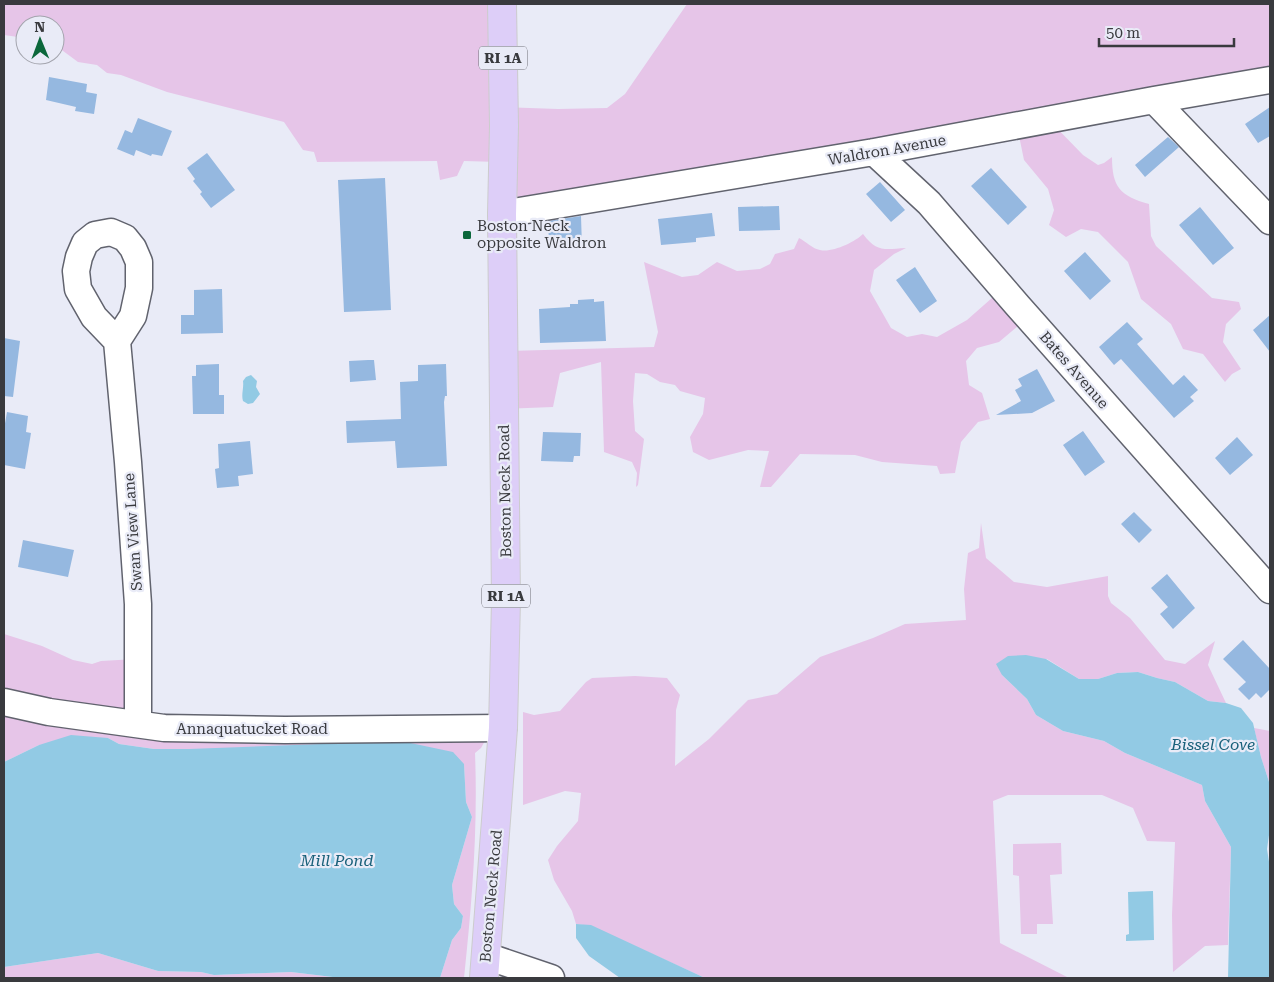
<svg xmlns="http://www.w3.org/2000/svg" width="1274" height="982" font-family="'Roboto Serif',serif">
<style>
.green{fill:#e6c5e8}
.water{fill:#92cae4}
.building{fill:#95b8e0}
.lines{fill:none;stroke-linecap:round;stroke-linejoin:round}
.minor-casing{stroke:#61636e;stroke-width:29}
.major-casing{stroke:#cccccd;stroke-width:30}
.minor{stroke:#fff;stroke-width:26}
.major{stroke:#ddcef8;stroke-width:28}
.poi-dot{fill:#0b673b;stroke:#e9ebf7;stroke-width:2}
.labels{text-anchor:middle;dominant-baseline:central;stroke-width:4.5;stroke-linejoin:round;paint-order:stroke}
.shield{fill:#e9ebf7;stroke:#6e6f76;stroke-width:1}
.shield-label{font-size:14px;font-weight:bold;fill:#393a3e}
.street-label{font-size:15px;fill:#393a3e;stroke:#e9ebf7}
.poi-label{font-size:15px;fill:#393a3e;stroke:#e9ebf7;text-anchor:start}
.water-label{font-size:16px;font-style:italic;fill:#19607a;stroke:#e9ebf7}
</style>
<rect width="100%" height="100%" fill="#e9ebf7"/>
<!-- green -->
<path class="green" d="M4,4h492l8,103 54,2 49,-1 18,-14 62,-90h583v75l-222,40 35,36 15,10 6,-2 8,-6c0,30 8,39 37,47l2,32 5,10 56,52 27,4 2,7 -15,15 -3,18 18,27 -9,5 -7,8 -22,-28 -20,-5 -12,-25 -30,-25 -13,-37 -30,-30 -17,-3 -15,8 -17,-12 5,-15 -6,-21 -24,-29 -7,-34 -503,84 -15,-48 -35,-1 -7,15 -17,4 -3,-19 -120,1 -3,-10 -11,-2 -19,-28 -117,-30 -46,-17 -14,-2 -10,-8 -19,-3 -23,-17v-20h-30v13l-21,-3z
M863,234c14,19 22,15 43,14l-12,6 -20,16 -4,21 21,37 16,9 15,-3 15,3 30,-17 34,-30 23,31 -25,21 -22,6 -11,13 3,24 13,8 8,26 -12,3 -17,20 -6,31 -15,1 -3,-8 -55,-4 -27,-7 -55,-1 -29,33h-11l9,-36 -21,-1 -39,10 -16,-8 -3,-15 13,-23 2,-16 -25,-7 -5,-6 -15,-3 -13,-8 -12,-1 -2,28 2,30 9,8 -6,46 -2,2 1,-14 -5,-11 -28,-10 -3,-90 -41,11 -7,34 -49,2 1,-58 149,-4 4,-15 -14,-70 38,15 16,-2 19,-13 20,9 23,-2 10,-5 5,-10 19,-5 5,-11c6,3 14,11 21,12 12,3 35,-8 43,-16z
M981,523l5,35 28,24 33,5 61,-11v20l3,7 19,15 35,42 20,4 30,-23 -7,24 18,38 -18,-2 -33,-19 -18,-4 -19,-6 -21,1 -19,6h-19l-32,-20 -45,16 25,24 9,16 27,16 41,10 21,12 77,32 3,16 26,46 -3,98 -23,1 -32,26 -1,-57 3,-73 -28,-1 -14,-33 -31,-13h-94l-15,6 7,142 69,35h-364l-114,-52 -15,-2 -4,-13 -18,-31 -6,-20 9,-14 21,-25 3,-28 -16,-2 -42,14v-93l11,3 26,-4 26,-29 6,-4 43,-2 32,2 13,17 -4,15 -1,56 34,-27 39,-39 29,-6 43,-37 53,-19 32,-14 61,-4 -2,-31 4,-36 11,-5z
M4,634l38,12 31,14 19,4 9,-3 35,-2 3,62 351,11 -9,16 -6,5c3,76 -3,150 -11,225h-24l12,-38 9,-12 2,-12 -9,-12 -2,-19 20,-68 -6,-15 -2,-38 -275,-15h-35l-35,-5 -11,-6 -69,7 -35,17z
M1254,728l16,3v54l-9,-28z
M1061,843l1,31 -12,1 3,49h-16v10h-16l-2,-58 -6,-1v-31z
M98,953l60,18 43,1 13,3 77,-3 50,6h-337v-11z"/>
<!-- water -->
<path class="water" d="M251,375l6,6 -1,6 4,7 -7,9 -5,1 -5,-3c-2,-6 1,-13 0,-20l3,-4z
M1026,655l20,4 33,20h19l19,-6 21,-1 19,6 18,4 33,19 18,2 15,5 12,15 8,34 9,28v43l-3,21 3,19v110h-42l3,-131 -26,-46 -3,-16 -77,-32 -21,-12 -41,-10 -27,-16 -9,-16 -25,-24 -6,-11 12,-8z
M71,735l37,3 11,6 35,5h35l212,-8 52,11 11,12 2,38 6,15 -20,68 2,19 9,12 -2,12 -9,12 -12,38h-99l-50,-6 -77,3 -13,-3 -43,-1 -60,-18 -94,14v-205l35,-17z
M1153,891l1,49 -28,1v-6l3,-1 -1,-42z
M576,924l15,1 114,53h-85l-31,-22 -13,-18z"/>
<!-- building -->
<path class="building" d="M49,77l38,7 -1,8 11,2 -3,20 -19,-3 1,-4 -30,-7z
M1270,107v29l-12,7 -13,-19z
M138,118l34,13 -10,25 -10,-2 -1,2 -15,-6 -2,6 -17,-7 8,-19 7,3z
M1168,137l11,10 -34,30 -10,-12z
M207,153l28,37 -24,18 -11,-14 2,-2 -9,-11 2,-2 -8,-11z
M991,168l36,39 -19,18 -37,-39z
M385,178l6,132 -47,2 -6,-132z
M880,182l25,28 -14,12 -25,-28z
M779,206l1,24 -41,1 -1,-24z
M1200,207l34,41 -21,17 -34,-40z
M712,213l3,23 -19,2v4l-35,3 -3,-26z
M581,216l1,31h-33l-1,-26z
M1085,252l26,29 -21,19 -26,-29z
M915,267l22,34 -17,12 -24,-33z
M222,289l1,44 -42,1v-19h13v-25z
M594,299v3l10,-1 2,40 -66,2 -1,-34 31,-2v-3h8v-4z
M1270,315v37l-17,-22z
M1127,322l16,17 -6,5 36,41 11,-10 14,15 -8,7 4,4 -20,17 -53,-59 -7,6 -15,-18z
M4,338l16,3 -7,56 -9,-1z
M368,360h6l2,20 -26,2 -1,-21z
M219,364v31h5v19h-31l-1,-38h4v-11z
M446,364l1,32h-2l-1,6 3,64 -50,2 -2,-27 -48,2 -1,-22 55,-2 -1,-37 18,-1v-16z
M1037,369l18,32 -23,12 -36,2 25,-14 -6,-11 7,-4 -4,-7z
M7,412l21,4 -2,16 5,1 -6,36 -21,-4v-36z
M1083,431l22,31 -20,14 -22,-31z
M543,432l38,1 -1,23h-6l-1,6 -32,-1z
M1237,437l16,18 -23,20 -15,-17z
M250,441l3,33 -15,2 1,10 -22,2 -2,-19 4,-1 -1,-24z
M1134,512l18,18 -13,13 -18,-19z
M23,540l51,10 -6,27 -50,-10z
M1167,574l28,34 -22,21 -13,-15 8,-7 -17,-19z
M1243,640l27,29v20l-9,9 -5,-5 -7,7 -11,-11 8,-7 -23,-23z"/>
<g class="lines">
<defs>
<path id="minor" d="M1154,100l116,121
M874,152l55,51 89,103 252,284
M502,214l372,-62 280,-52 116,-20
M117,341l16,-25 6,-28v-26l-6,-14 -8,-10 -14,-6 -16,3 -10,8 -6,14 -3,14 2,18 16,28 23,24 11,121 10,142v120
M4,702l45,10 115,16 121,2 218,-2
M486,956l65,22"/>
<path id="major" d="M484,978l19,-250 3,-128 -4,-386 2,-88 -2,-122"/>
</defs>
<!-- minor casing -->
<use href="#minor" class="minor-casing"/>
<!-- major casing -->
<use href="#major" class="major-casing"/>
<!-- minor -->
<use href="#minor" class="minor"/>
<!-- major -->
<use href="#major" class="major"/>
</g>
<!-- markers -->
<rect class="poi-dot" x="462" y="230" width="10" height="10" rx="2.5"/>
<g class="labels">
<!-- shield labels -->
<g class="shield">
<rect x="479" y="46.5" width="48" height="23" rx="4"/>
<rect x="482" y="584.5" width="48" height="23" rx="4"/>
</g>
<g class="shield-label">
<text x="503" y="58">RI 1A</text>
<text x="506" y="596">RI 1A</text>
</g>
<!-- street labels -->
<g class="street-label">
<text transform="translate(887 150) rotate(-10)">Waldron Avenue</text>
<text transform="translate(1074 370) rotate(49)">Bates Avenue</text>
<text transform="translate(505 491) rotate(-91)">Boston Neck Road</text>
<text transform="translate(133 532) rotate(-94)">Swan View Lane</text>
<text x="252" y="729">Annaquatucket Road</text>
<text transform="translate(491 896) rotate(-85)">Boston Neck Road</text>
</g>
<!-- poi labels -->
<g class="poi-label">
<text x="477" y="226">Boston Neck<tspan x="477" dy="17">opposite Waldron</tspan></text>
</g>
<!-- water labels -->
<g class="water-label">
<text x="1213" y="744">Bissel Cove</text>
<text x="337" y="860">Mill Pond</text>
</g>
</g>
<!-- border -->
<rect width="1274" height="982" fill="none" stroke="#393a3e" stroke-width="10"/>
<!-- north arrow -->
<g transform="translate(40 40) rotate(359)"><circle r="24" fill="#e9ebf7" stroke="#a3a4ad"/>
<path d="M0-4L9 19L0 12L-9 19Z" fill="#0b673b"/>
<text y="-8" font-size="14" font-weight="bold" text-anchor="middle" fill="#393a3e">N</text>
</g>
<!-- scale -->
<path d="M1099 38v8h135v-8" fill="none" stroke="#393a3e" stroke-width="2.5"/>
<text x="1106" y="38" font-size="15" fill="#393a3e" stroke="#e9ebf7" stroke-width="4" paint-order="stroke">50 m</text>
</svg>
